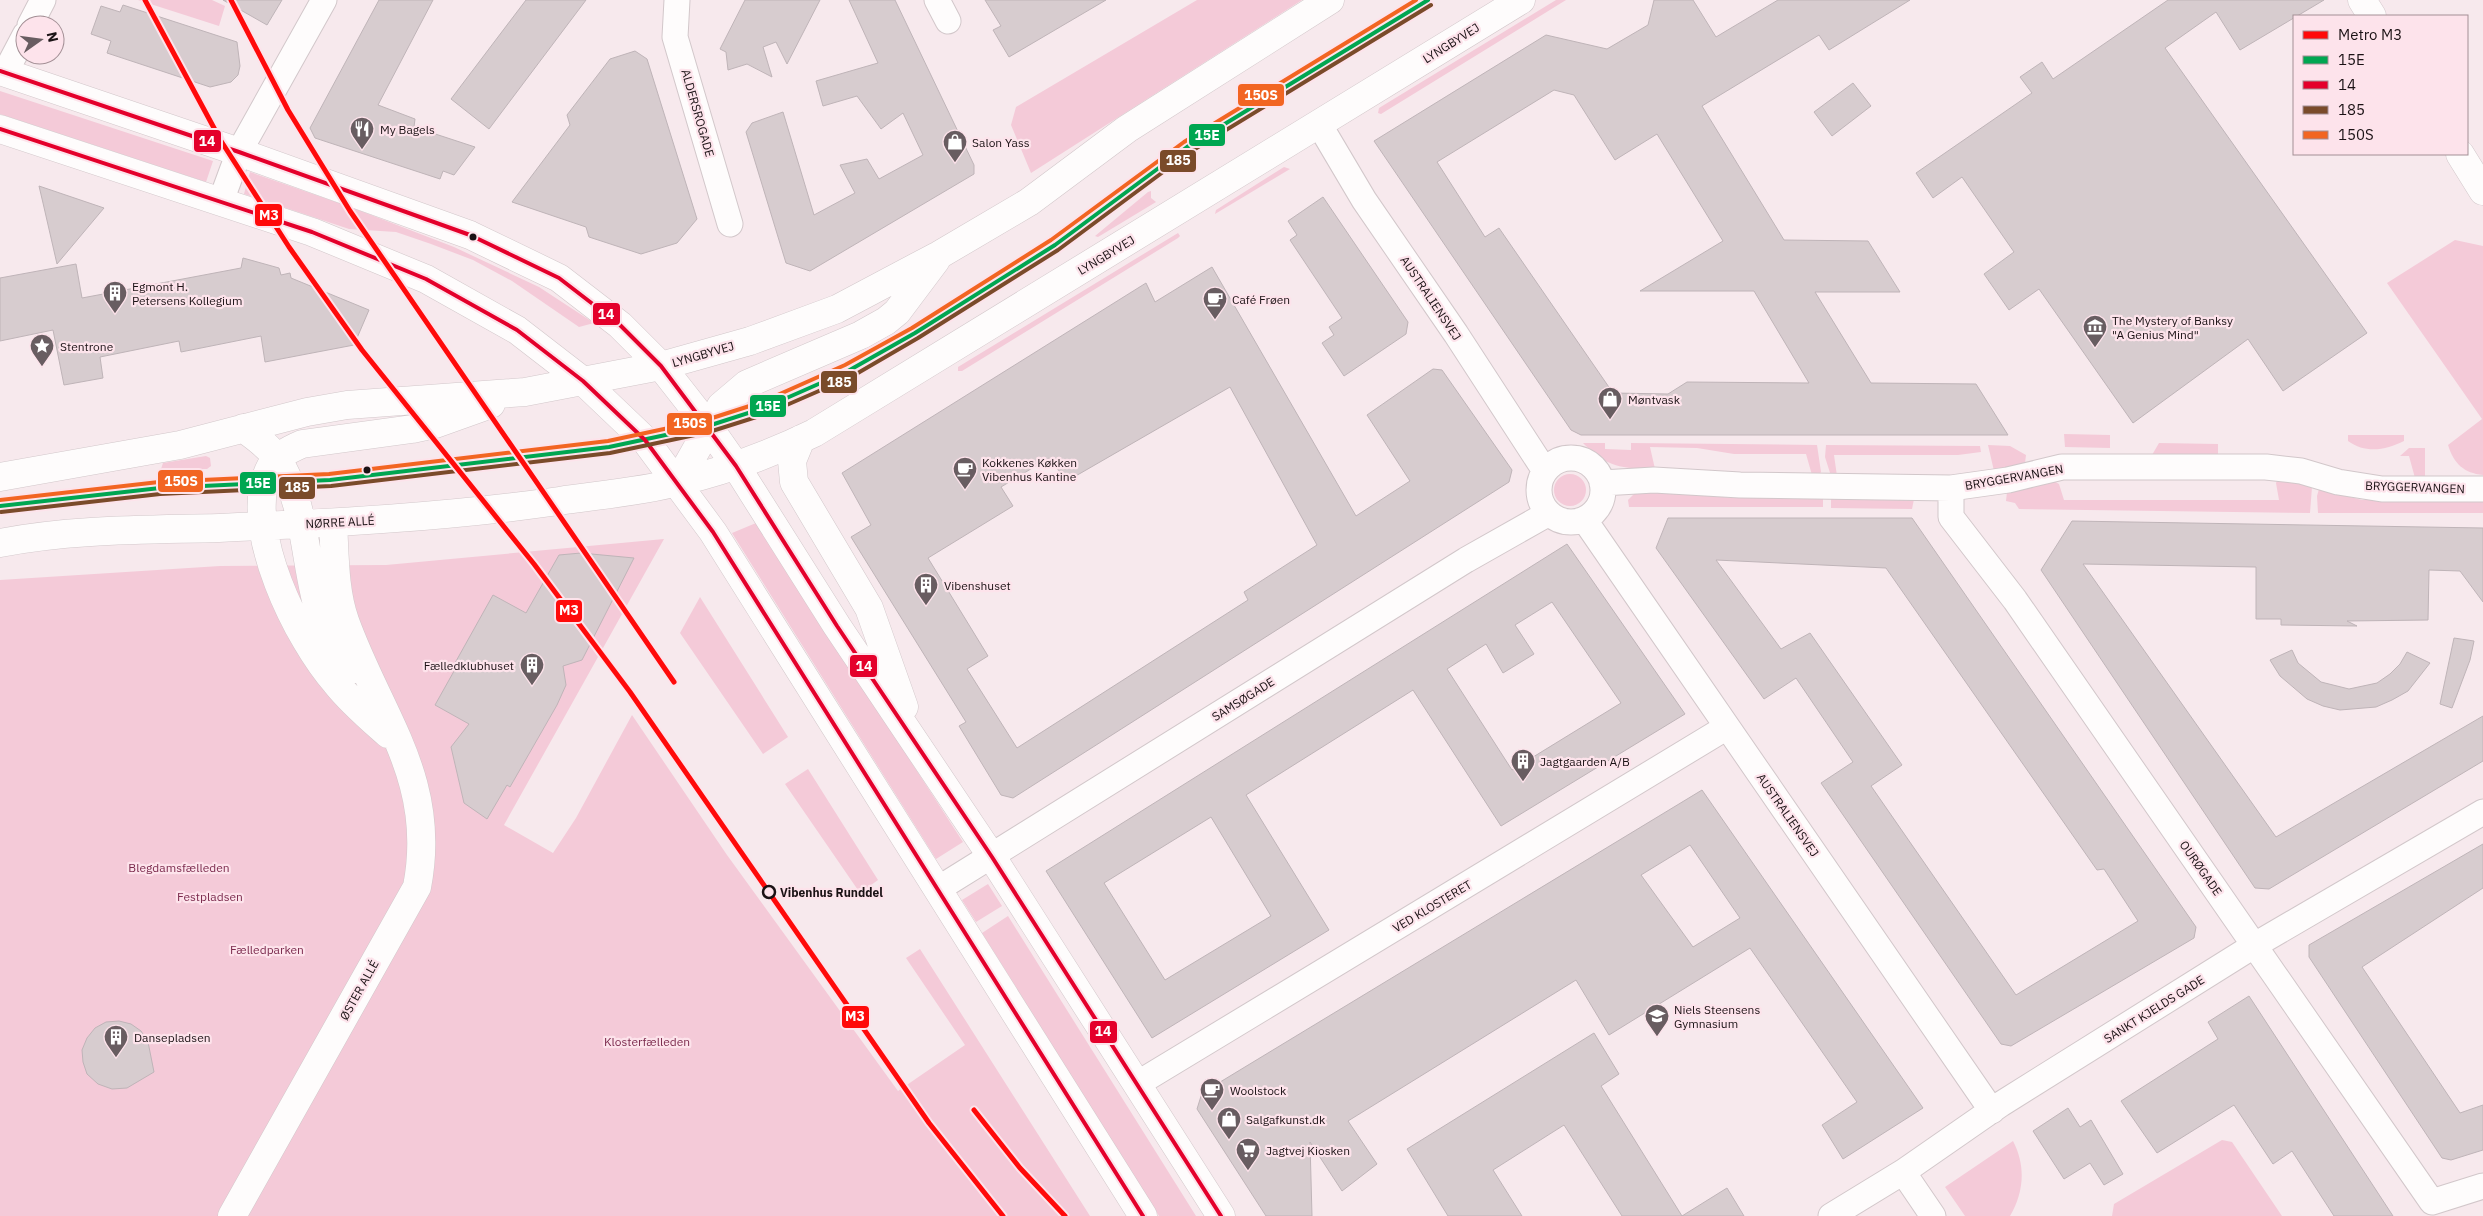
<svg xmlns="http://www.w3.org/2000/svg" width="2483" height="1216" font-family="'IBM Plex Sans',sans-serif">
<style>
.green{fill:#f4cad8}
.building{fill:#d7cccf;stroke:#bfb4b8;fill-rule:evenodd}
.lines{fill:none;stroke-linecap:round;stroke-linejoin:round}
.minor-casing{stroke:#d2c7ca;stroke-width:27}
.tertiary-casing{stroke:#d2c7ca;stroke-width:29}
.minor{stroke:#fefcfc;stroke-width:25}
.tertiary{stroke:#fefcfc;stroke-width:28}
.bus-1-casing{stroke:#fde3eb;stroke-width:8}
.bus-2-casing{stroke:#fde3eb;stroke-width:8}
.bus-3-casing{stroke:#fde3eb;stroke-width:8}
.bus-4-casing{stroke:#fde3eb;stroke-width:8}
.bus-1{stroke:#00a651;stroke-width:4}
.bus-2{stroke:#e4002b;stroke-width:4}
.bus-3{stroke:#7a4b2a;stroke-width:4}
.bus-4{stroke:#f26522;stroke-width:4}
.metro-1-casing{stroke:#fde3eb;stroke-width:9}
.metro-1{stroke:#ff0a0a;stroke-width:5}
.bus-dot{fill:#1b1215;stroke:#fde3eb;stroke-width:2}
.stop-dot{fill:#fde3eb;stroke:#1b1215;stroke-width:2.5}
.labels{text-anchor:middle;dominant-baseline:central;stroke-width:4.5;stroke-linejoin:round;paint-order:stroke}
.street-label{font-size:12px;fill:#1b1215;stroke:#fde3eb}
.poi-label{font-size:12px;fill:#1b1215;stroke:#fde3eb;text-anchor:start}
.park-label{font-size:12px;fill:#7b2a4d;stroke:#fde3eb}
.stop-label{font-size:12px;font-weight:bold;fill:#1b1215;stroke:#fde3eb;text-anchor:start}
.line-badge{stroke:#fde3eb;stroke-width:2}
.badge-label{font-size:14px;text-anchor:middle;font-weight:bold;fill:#fff}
</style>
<rect width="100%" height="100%" fill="#f7e9ed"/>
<!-- green -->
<path class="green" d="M138,0h74l13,6 -6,20z
M1197,0h105l-271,173 -20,-48 5,-18z
M1556,0h10l-185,114 -3,-1 1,-5z
M0,91l213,70 -7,21 -206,-68z
M1284,167l6,2 -75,45 1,-4z
M250,172l103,36 101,39 85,40 55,36 -15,4 -67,-46 -39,-21 -42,-16 -35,-12 -47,-3 -105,-35z
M1151,191v7l5,4 -58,35 -3,-1 53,-44z
M1178,233l2,3 -2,2 -216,133h-4v-4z
M2455,240l28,6v229c-19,-2 -29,-11 -35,-30l34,-26 -95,-136z
M2064,434l46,1v13l-45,-1z
M2348,435h56v6c-18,9 -38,13 -56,0z
M1583,443h22v6l26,1v-7l186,2 4,27 -3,4 -6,-1 -6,-21h-72l-37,-6 -47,-1 5,22c-33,0 -49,-2 -72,-26z
M2159,443l59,1v11h-66z
M1826,445l154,1 1,6 -23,3h-124l3,21h-6l-6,-19z
M1988,445l22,1 16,9 -1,8 -31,8z
M2409,448h16v28l-10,2 -6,-22h-9z
M206,456l4,2 1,8 -4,3h-46l2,-6z
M1554 490a16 16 0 1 1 32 0a16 16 0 1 1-32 0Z
M2052,480l7,4 5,16h215l-3,-17 1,-2 8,-1 27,7 -2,26 -291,-4 -4,-6 -9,-2 1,-9z
M2319,489l43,11h121v13h-165l-1,-17z
M1636,492l67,2 27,4h71l22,-5v14h-194l-1,-7z
M1831,493l83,6 -2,10 -81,-1z
M756,523l207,319 -27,17 -204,-326z
M664,539l-160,286 49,28 23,-35 56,-103 95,140 171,236 67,-46 -59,-87 14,-9 170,267h-1090v-636l220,-14 166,-1z
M700,597l88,140 -25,17 -83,-121z
M808,769l70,111 -18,13 -75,-109z
M988,884l14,22 -26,16 -14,-22z
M1008,916l188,300h-37l-177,-283z
M2222,1140l10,2 50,74h-170l2,-12z
M2013,1141c13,25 11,51 -3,75h-45l-20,-29z"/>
<!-- building -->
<path class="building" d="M223,0h59l-15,25z
M379,0h54l-55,105 37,14 -1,8 61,20 -21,28 -11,-4 -3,8 -125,-41 -5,-10z
M526,0h60l-97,129 -38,-30z
M745,0h75l-33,64 -11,-22 -13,5 9,30 -25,-13 -19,6 -2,-18 -6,-3z
M849,0h46l79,165v9l-164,97 -24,-8 -40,-131 6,-9 31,-11 31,103 41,-22 -15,-28 27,-6 12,20 44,-24 -20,-42 -22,16 -24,-33 -34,10 -7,-25 62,-18z
M985,0h121l-97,57 -16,-27 8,-4z
M1654,0h39l23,37 62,-37h132l-81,50 -10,-15 -117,71 82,134 84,1 32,51h-85l56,91 105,1 32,51h-427l-10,-5 -197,-289 172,-106 61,14 41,-24zM1554,90l20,5 41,65 42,-26 66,107 -83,50h114l55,92 -122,-1 -19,12 -55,-1 -114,-165 -14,9 -48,-75z
M2168,0h156l-84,50 -24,-38 -51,36 202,285 -84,58 -35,-52 -115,84 -94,-134 -30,21 -25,-36 30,-22 -52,-75 -29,21 -17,-25 116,-80 -12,-16 22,-15 11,17z
M123,5l114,37 3,24 -2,9 -7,7 -21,5 -103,-34 4,-12 -20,-7 10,-28 19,6z
M635,51l12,8 50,160 -20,24 -36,11 -52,-17 -3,-10 -74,-25 58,-77 -3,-10 43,-56z
M1853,83l18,23 -39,30 -18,-24z
M39,186l65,22 -47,56 -14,-61z
M1323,197l85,125 -2,12 -62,42 -22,-33 12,-8 -5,-8 13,-9 -52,-78 7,-5 -9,-14z
M243,258l36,10 2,7 9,-2 1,5 78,32 -15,35 -89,17 -4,-26 -80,16 -2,-11 -79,16 3,21 -39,7 -11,-55 -53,11v-63l76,-14 6,34 159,-30z
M1212,267l144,249 54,-35 -43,-66 66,-46 9,1 70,100 -3,12 -496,316 -12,-3 -42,-69 7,-4 -115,-185 20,-12 -29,-52 304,-190 9,19zM1230,387l87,158 -73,47 4,8 -231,148 -50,-79 21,-13 -60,-98 85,-52 -12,-19 48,-29 18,23z
M1668,518h244l284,409 -2,11 -183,108 -10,-2 -180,-261 32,-21 -57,-84 -32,21 -108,-151zM1716,560l170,8 211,302 7,-1 34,52 -122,74 -145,-209 31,-21 -92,-132 -29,16z
M2072,521l411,7v74l-23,-31 -31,-1 -1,50 -81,1 10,5 -76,-1v-6h-25v-52l-173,-3 193,273 207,-121v45l-214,128 -14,-1 -214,-318z
M1567,544l118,170 -184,112 -88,-136 -167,105 83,135 -177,108 -106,-167zM1552,602l69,101 -109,67 -65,-101 39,-25 17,29 31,-19 -19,-29zM1211,817l60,99 -106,64 -61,-97z
M581,553l53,5 -52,102 -19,6 3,19 -9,20 -47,82 -3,-2 -20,34 -23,-16 -13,-56 18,-23 -34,-19 23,-41 -3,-1 38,-68 33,18 33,-58z
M2454,638l20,3 -4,19 -18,48 -12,-4z
M2292,650l6,13 23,19 28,7 28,-6 13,-9 10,-10 7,-12 23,11 -22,28 -16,9 -16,7 -36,3 -17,-4 -16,-7 -27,-23 -10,-16z
M1702,790l221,318 -80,51 -21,-34 35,-23 -107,-154 -141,87 -33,-55 -228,141 29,43 -35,27 -32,-49 2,74h-46l-69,-107 5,-16zM1690,845l50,73 -47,29 -52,-72z
M2483,844v44l-121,79 98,146 23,-8v45l-32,10 -9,-2 -133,-201v-12z
M2249,996l144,220h-59l-42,-65 -19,13 -39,-59 -77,48 -36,-52 97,-62 -10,-17z
M119,1021l12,3 10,7 7,11 6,30 -27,16 -15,1 -14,-5 -11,-10 -4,-12 -1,-12 5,-12 8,-10 11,-6z
M1594,1033l25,41 -18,12 81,130 45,-28 17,28h-122l-58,-91 -71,45 29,46h-74l-41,-67z
M2068,1108l12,19 11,-7 32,54 -19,11 -14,-22 -26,16 -31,-48z"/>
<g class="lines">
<defs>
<path id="minor" d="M677,0l-2,37 55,187
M937,0l11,21
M30,25l13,-25
M5,73l20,-38
M1319,124l45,76 92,134 89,137
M221,201l18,-49 85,-152
M1539 490a32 32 0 1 1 64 0a32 32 0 1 1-64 0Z
M1602,483l52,-3 86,5 211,3 57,-8 54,-13h204l35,4 37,11 44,7h101
M1951,488v29l64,83 417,602 51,-16
M1584,519l408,592
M938,889l528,-329 83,-47
M1137,1084l590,-357
M1903,1172l30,44
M1831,1216l72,-44 98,-68 254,-159 228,-133"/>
<path id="tertiary" d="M2362,0l10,16
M0,71l239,81 231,83 89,43 61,47 41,41 47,60 28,40 101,160 155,231 229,359
M0,129l312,103 114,47 91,51 66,51 62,59 68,92 430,684
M2460,154l23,37
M243,428c12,9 26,18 34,31 31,45 27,112 45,162 7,18 20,34 32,48
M801,439l-9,22 2,21 75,126 35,99
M0,477l180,-32 127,-33 40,-7 178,-13 136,-26 89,-25 87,-32 102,-54 90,-53 98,-73 203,-129
M678,482l43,-76 26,-22 114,-49 25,-14 11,-9 39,-52
M0,543c72,-14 146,-13 219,-15 114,-5 227,-11 340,-27 40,-6 80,-9 119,-19 47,-11 93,-28 136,-49l707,-433
M388,734c-18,-16 -37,-32 -52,-51 -38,-43 -93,-153 -68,-211 6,-15 20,-22 34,-28l110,-15 23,-5 56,-20
M232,1216l185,-329c21,-108 -38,-171 -72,-266 -11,-31 -10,-67 -12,-98"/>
</defs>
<!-- minor casing -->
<use href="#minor" class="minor-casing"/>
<!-- tertiary casing -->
<use href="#tertiary" class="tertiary-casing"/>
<!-- minor -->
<use href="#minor" class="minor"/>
<!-- tertiary -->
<use href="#tertiary" class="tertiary"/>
<defs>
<path id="bus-1" d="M0,506l160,-18 170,-8 279,-33 99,-21 56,-18 84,-37 67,-38 140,-88 132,-98 241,-147"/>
<path id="bus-2" d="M0,71l239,81 231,83 89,43 61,47 41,41 75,100 101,160 155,231 229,359
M0,129l312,103 114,47 91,51 66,51 62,59 68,92 430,684"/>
<path id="bus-3" d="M1,512l159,-18 171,-8 279,-33 99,-21 57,-18 85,-37 67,-39 140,-88 132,-98 241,-147"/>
<path id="bus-4" d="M0,500l159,-18 170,-8 279,-33 98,-21 56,-18 83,-37 67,-37 139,-88 133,-98 232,-142"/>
</defs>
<!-- bus-1 casing -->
<use href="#bus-1" class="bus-1-casing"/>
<!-- bus-2 casing -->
<use href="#bus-2" class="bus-2-casing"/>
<!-- bus-3 casing -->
<use href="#bus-3" class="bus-3-casing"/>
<!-- bus-4 casing -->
<use href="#bus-4" class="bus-4-casing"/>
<!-- bus-1 -->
<use href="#bus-1" class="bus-1"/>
<!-- bus-2 -->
<use href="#bus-2" class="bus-2"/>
<!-- bus-3 -->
<use href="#bus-3" class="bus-3"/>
<!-- bus-4 -->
<use href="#bus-4" class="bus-4"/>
<defs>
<path id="metro-1" d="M145,0l76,141 68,106 73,103 172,214 96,128 299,431 74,93
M231,0l57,110 62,101 324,471
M974,1110l46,58 45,48"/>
</defs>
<!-- metro-1 casing -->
<use href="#metro-1" class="metro-1-casing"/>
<!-- metro-1 -->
<use href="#metro-1" class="metro-1"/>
</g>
<!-- icons -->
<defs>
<symbol id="restaurant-pin" viewBox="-11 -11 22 30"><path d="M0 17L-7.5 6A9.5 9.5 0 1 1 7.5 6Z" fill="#685d61" stroke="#fde3eb"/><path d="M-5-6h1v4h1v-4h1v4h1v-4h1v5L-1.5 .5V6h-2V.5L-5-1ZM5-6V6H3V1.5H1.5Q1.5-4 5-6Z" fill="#fff"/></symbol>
<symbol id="shop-pin" viewBox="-11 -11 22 30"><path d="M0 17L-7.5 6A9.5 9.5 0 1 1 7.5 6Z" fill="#685d61" stroke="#fde3eb"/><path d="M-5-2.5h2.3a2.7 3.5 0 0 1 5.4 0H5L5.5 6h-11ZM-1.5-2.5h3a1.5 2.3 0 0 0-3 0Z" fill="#fff"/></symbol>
<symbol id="building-pin" viewBox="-11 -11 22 30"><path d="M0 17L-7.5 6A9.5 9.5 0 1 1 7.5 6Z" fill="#685d61" stroke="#fde3eb"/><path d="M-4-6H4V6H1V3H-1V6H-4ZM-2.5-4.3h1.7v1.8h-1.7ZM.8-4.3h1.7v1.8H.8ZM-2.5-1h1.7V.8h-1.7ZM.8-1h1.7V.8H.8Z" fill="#fff"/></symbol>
<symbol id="cafe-pin" viewBox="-11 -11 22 30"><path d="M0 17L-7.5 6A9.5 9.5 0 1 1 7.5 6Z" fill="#685d61" stroke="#fde3eb"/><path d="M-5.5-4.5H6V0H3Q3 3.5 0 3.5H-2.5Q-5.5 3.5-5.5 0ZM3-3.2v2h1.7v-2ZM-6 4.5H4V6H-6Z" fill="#fff"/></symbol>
<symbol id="museum-pin" viewBox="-11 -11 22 30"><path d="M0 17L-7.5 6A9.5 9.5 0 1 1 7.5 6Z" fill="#685d61" stroke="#fde3eb"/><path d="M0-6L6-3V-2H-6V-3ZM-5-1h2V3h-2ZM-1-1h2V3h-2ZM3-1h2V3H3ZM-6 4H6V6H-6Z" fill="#fff"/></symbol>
<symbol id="sight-pin" viewBox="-11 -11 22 30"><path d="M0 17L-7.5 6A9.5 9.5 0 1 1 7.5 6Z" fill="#685d61" stroke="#fde3eb"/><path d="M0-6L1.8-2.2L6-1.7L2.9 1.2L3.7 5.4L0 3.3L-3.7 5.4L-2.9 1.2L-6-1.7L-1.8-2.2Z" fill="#fff"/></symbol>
<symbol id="school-pin" viewBox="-11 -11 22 30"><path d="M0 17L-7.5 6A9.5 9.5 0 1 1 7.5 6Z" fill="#685d61" stroke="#fde3eb"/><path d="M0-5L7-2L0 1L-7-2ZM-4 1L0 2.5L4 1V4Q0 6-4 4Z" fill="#fff"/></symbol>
<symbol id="supermarket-pin" viewBox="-11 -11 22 30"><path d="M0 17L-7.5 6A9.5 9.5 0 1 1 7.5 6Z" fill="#685d61" stroke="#fde3eb"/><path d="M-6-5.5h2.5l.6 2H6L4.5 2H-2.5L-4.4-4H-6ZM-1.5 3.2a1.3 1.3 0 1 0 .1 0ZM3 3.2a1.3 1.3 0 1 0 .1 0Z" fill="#fff"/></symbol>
</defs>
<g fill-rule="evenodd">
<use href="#restaurant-pin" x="348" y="115" width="28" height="38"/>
<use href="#shop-pin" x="941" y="128" width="28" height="38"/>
<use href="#building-pin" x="101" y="279" width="28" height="38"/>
<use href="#cafe-pin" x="1201" y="285" width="28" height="38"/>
<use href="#museum-pin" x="2081" y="313" width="28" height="38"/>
<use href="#sight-pin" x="28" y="332" width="28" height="38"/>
<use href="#shop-pin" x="1596" y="385" width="28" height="38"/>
<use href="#cafe-pin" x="951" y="455" width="28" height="38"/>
<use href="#building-pin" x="912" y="571" width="28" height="38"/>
<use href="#building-pin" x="518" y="651" width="28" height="38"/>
<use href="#building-pin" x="1509" y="747" width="28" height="38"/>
<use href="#school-pin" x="1643" y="1002" width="28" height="38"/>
<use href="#building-pin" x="102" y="1023" width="28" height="38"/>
<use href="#cafe-pin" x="1198" y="1076" width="28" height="38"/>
<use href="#shop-pin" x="1215" y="1105" width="28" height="38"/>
<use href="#supermarket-pin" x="1234" y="1136" width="28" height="38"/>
</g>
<!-- markers -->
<g class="bus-dot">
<circle cx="473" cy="237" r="4.5"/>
<circle cx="367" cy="470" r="4.5"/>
</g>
<circle class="stop-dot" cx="769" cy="892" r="6"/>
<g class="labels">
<!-- street labels -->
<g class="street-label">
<text transform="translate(1451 43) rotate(-32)">LYNGBYVEJ</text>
<text transform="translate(698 113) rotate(74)">ALDERSROGADE</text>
<text transform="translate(1106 255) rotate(-31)">LYNGBYVEJ</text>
<text transform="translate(1431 298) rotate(56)">AUSTRALIENSVEJ</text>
<text transform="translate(703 354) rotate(-16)">LYNGBYVEJ</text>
<text transform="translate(2014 477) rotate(-10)">BRYGGERVANGEN</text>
<text transform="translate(2415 487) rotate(2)">BRYGGERVANGEN</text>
<text transform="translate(340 522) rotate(-3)">NØRRE ALLÉ</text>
<text transform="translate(1243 699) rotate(-32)">SAMSØGADE</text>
<text transform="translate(1788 815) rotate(55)">AUSTRALIENSVEJ</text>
<text transform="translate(2201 868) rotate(55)">OURØGADE</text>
<text transform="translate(1432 906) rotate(-31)">VED KLOSTERET</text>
<text transform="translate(359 990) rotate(-61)">ØSTER ALLÉ</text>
<text transform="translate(2154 1009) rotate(-32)">SANKT KJELDS GADE</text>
</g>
<!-- poi labels -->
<g class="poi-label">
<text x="380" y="129">My Bagels</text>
<text x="972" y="142">Salon Yass</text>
<text x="132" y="286">Egmont H.<tspan x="132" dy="14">Petersens Kollegium</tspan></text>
<text x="1232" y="299">Café Frøen</text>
<text x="2112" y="320">The Mystery of Banksy<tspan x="2112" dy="14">"A Genius Mind"</tspan></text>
<text x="60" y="346">Stentrone</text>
<text x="1628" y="399">Møntvask</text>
<text x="982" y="462">Kokkenes Køkken<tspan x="982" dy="14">Vibenhus Kantine</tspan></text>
<text x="944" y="585">Vibenshuset</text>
<text x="514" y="665" text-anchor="end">Fælledklubhuset</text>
<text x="1540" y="761">Jagtgaarden A/B</text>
<text x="1674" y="1009">Niels Steensens<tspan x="1674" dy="14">Gymnasium</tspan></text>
<text x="134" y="1037">Dansepladsen</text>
<text x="1230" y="1090">Woolstock</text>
<text x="1246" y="1119">Salgafkunst.dk</text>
<text x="1266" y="1150">Jagtvej Kiosken</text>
</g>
<!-- park labels -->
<g class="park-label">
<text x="179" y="867">Blegdamsfælleden</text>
<text x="210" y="896">Festpladsen</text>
<text x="267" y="949">Fælledparken</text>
<text x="647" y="1041">Klosterfælleden</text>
</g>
<!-- stop labels -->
<g class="stop-label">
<text x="780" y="892">Vibenhus Runddel</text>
</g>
</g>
<g class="line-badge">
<rect x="1237" y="83" width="48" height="24" rx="5" fill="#f26522"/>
<rect x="1188" y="123" width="38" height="24" rx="5" fill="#00a651"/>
<rect x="193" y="129" width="29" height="24" rx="5" fill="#e4002b"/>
<rect x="1159" y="149" width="38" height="24" rx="5" fill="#7a4b2a"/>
<rect x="254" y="203" width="29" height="24" rx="5" fill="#ff0a0a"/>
<rect x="592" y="302" width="29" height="24" rx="5" fill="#e4002b"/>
<rect x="820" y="370" width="38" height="24" rx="5" fill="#7a4b2a"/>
<rect x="749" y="394" width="38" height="24" rx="5" fill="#00a651"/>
<rect x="666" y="412" width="47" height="24" rx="5" fill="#f26522"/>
<rect x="157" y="469" width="47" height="24" rx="5" fill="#f26522"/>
<rect x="239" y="471" width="38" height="24" rx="5" fill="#00a651"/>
<rect x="278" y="476" width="38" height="24" rx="5" fill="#7a4b2a"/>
<rect x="555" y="599" width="28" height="24" rx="5" fill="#ff0a0a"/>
<rect x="849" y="654" width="29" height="24" rx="5" fill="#e4002b"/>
<rect x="841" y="1005" width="29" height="24" rx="5" fill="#ff0a0a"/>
<rect x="1089" y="1020" width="29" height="24" rx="5" fill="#e4002b"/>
</g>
<g class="badge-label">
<text x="1261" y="100">150S</text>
<text x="1207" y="140">15E</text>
<text x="207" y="146">14</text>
<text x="1178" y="165">185</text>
<text x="269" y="220">M3</text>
<text x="606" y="319">14</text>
<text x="839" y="387">185</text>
<text x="768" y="411">15E</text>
<text x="690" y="428">150S</text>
<text x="181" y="486">150S</text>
<text x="258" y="488">15E</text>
<text x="297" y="492">185</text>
<text x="569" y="615">M3</text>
<text x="864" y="671">14</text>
<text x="855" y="1021">M3</text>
<text x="1103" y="1036">14</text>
</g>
<!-- legend -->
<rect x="2293" y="15" width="175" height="140" fill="#fde3eb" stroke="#a38f95"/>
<rect x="2303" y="31" width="25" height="8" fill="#ff0a0a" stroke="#a38f95"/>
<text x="2338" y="40" font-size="15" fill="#1b1215">Metro M3</text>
<rect x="2303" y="56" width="25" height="8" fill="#00a651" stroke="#a38f95"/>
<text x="2338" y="65" font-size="15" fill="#1b1215">15E</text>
<rect x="2303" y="81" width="25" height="8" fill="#e4002b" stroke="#a38f95"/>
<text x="2338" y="90" font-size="15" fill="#1b1215">14</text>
<rect x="2303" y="106" width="25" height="8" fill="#7a4b2a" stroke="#a38f95"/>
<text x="2338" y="115" font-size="15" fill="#1b1215">185</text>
<rect x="2303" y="131" width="25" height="8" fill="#f26522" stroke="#a38f95"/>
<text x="2338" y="140" font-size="15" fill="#1b1215">150S</text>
<!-- north arrow -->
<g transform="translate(40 40) rotate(76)"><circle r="24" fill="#fde3eb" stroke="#a38f95"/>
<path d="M0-4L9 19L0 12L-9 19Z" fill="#685d61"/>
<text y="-8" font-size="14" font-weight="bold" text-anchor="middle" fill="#1b1215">N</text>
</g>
</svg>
